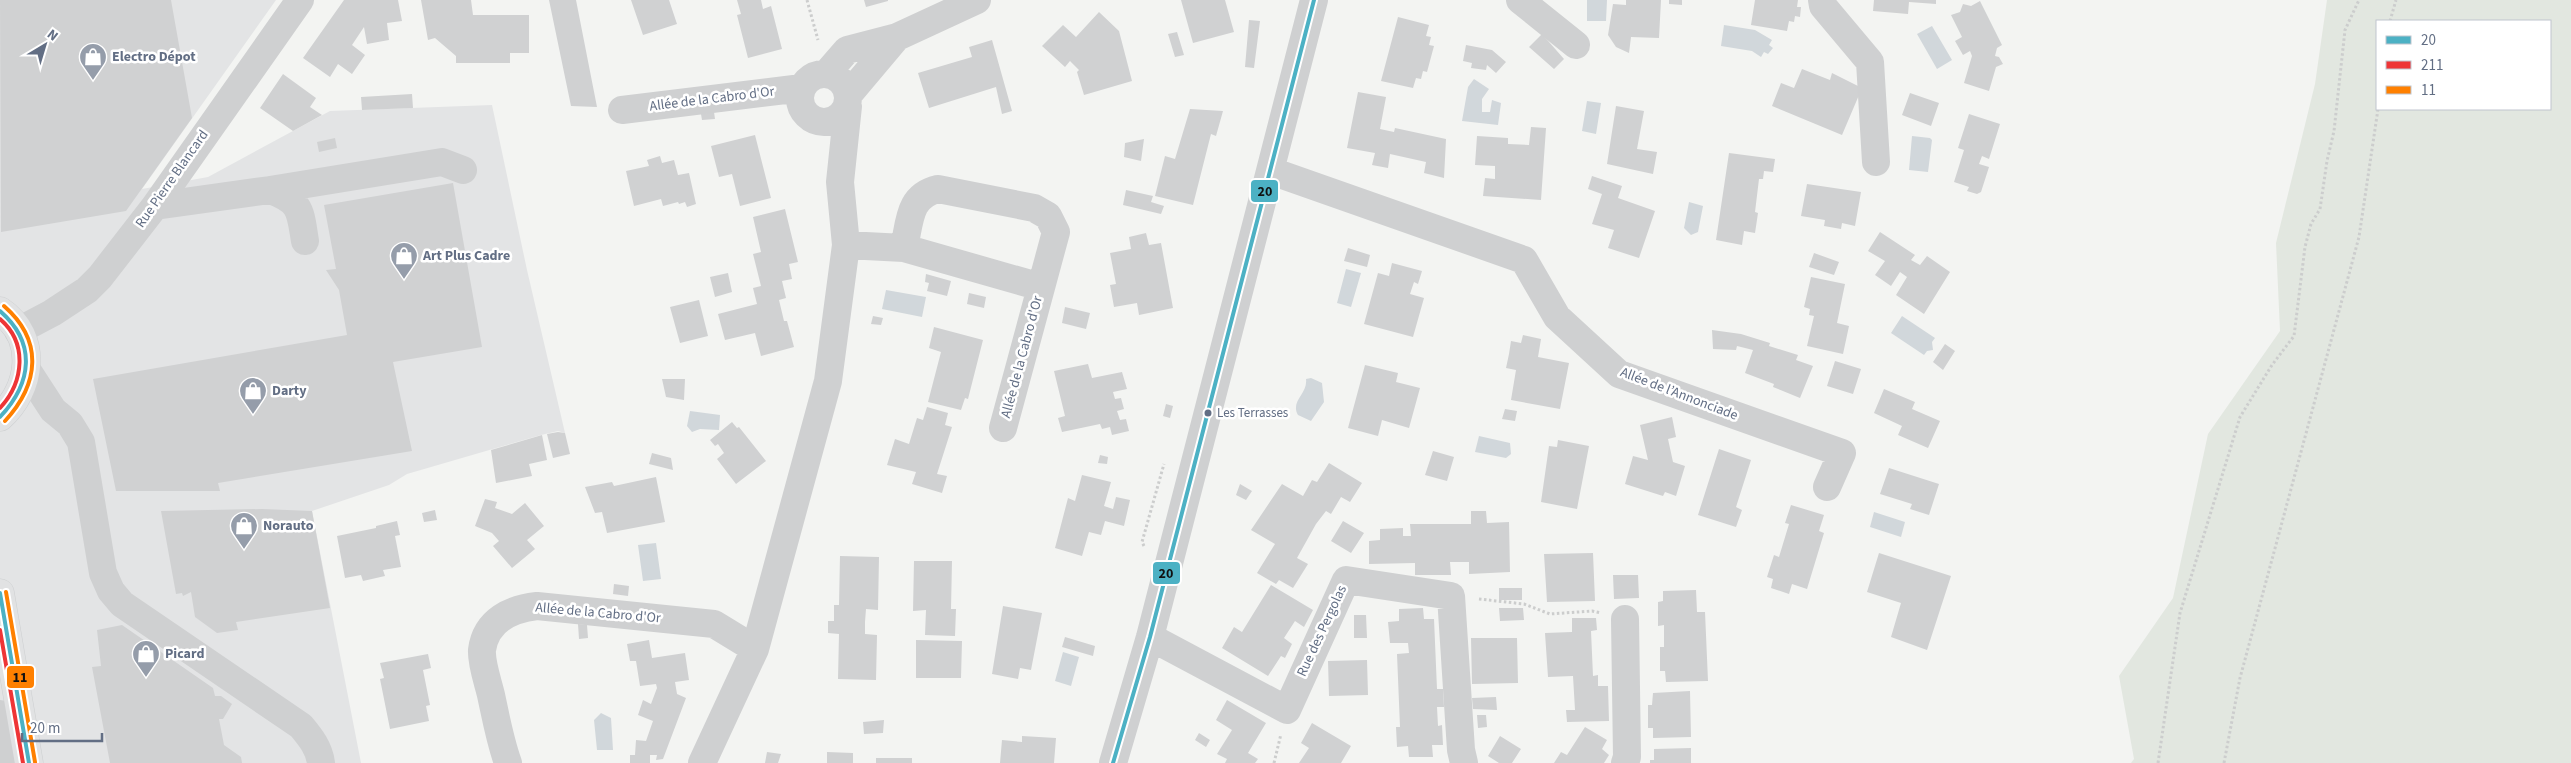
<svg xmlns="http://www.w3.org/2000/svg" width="2571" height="763" font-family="'Source Sans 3',sans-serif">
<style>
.built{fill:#e3e4e5}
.green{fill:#e2e7e0;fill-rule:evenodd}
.water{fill:#d1d7db}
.building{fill:#d0d1d2}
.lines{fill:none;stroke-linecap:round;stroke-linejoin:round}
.major-casing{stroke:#ced0d1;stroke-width:29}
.path{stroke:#cccdcd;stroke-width:3;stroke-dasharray:2.5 2.5;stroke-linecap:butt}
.minor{stroke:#cfd0d1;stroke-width:28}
.major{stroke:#e1e2e3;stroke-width:28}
.bus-1-casing{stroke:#fff;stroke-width:8}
.bus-2-casing{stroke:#fff;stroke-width:8}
.bus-3-casing{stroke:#fff;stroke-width:8}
.bus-1{stroke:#4cb1c4;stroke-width:4}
.bus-2{stroke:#ee3536;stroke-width:4}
.bus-3{stroke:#ff8000;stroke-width:4}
.bus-dot{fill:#626e84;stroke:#fff;stroke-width:2}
.labels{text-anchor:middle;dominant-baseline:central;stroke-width:5;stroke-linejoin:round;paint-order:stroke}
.bus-label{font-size:13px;fill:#626e84;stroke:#fff;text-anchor:start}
.poi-label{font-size:14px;font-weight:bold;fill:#626e84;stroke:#fff;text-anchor:start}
.street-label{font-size:14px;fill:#626e84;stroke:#fff}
.line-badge{stroke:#fff;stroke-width:2}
.pale-badge-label{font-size:14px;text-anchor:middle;font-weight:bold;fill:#111}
</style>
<rect width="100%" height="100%" fill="#f3f4f2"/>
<!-- built -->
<path class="built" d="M0,0h276l-134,189 66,-12 122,-66 162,-6 35,165 38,163 -7,-2 -17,4 -134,39 -18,11 -77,26 49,252h-361z"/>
<!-- green -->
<path class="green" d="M2327,0h244v763h-440l3,-4 -15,-83 54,-78 35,-164 72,-103 -4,-88 39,-159zM2550,21v88h-173v-88z"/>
<!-- water -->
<path class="water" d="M1587,0h20l-1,21h-19z
M1724,25l31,5 17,10 -3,5 4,3 -5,6 -4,-2 -3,5 -9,-6 -31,-5z
M1932,26l20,34 -15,9 -20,-35z
M1474,79l15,10 -7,10v13h8l2,-12 9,3 -3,22 -36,-4 6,-34z
M1587,101l14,2 -5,31 -14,-3z
M1912,136l18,2 2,2 -4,32 -19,-2z
M1689,202l14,4 -5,26 -7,3 -7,-7z
M1346,269l15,4 -10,34 -14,-4z
M886,290l40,7 -4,20 -40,-8z
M1902,316l33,22 -3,4 1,8 -6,1 -3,4 -33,-22z
M1311,378l11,5 2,19 -13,19 -13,-6c-8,-14 10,-21 8,-36z
M690,411l30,4 -1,15 -19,-1 -8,3 -5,-6z
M1479,436l31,7 1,11 -5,4 -31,-6z
M1874,512l31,10 -4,15 -31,-10z
M656,543l5,36 -18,2 -5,-36z
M1063,652l16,5 -8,29 -16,-5z
M601,713l10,5 2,32h-16l-3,-30z"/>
<!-- building -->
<path class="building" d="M0,0h171l21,118 -66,93 -125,21z
M344,0h54l4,21 -15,2 2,17 -22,4 -3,-17 -12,18 13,10 -13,19 -14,-10 -8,13 -27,-19z
M421,0h50l2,15h56v38h-19v10h-54v-7l-21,-18 -7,2z
M549,0h27l21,107 -26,-1z
M631,0h38l8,24 -34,11z
M737,0h24l2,9 8,-3 11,43 -34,9 -11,-43 4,-1z
M864,0h24v1l-22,6z
M1181,0h44l9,32 -41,11z
M1626,0h35l-2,38 -28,-1 -2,16 -13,-6 -8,-12 5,-31 13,1z
M1669,0h13v5l-13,-1z
M1755,0h43l-1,7h4l-1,10 -5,-1 -1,6 -5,-1 -2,10 -36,-6z
M1874,0h62v4l-27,-2 -1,12 -35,-3z
M1980,1l22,44 -5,3 -2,8 4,1 4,7 -7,3 -7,24 -25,-8 8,-27 -2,-5 -7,4 -8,-14 7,-4 -11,-22 9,-3 3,-8 8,2z
M1099,12l20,19 13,50 -48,14 -7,-23 2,-2 -9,-9 -5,6 -23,-21 21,-21 13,12z
M1398,17l31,8 -3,11 5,1 -2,8 5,1 -7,26 -4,-1 -2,8 -5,-1 -3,10 -32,-7z
M1249,20l11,1 -6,47 -9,-1z
M1177,32l7,23 -9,2 -7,-23z
M1542,34l22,25 -10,10 -25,-22z
M992,40l20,71 -10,3 -6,-27 -67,21 -11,-35 54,-16 -3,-10z
M1466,45l26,5 14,12 -10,11 -9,-8 -1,5 -15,-2 1,-5 -9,-2z
M1802,69l28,11 2,-7 30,15 -20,47 -70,-29 9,-23 13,5z
M283,74l33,24 -6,9 12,8 -29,16 -33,-23z
M1358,92l28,5 -6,32 14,3 1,-4 51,11 -2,39 -20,-5 2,-11 -36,-8 -2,14 -16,-3 3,-12 -28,-5z
M1910,93l29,10 -8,23 -29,-11z
M412,94l1,14 -51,2 -1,-13z
M1616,106l28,5 -7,38 20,3 -4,22 -46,-10z
M1190,109l33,2 -7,25 -5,-2 -18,71 -38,-9 10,-40 10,3z
M714,112l1,7 -13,1 -1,-6z
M1969,114l31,10 -11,35 -7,-3 -3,8 10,3 -8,25 -4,2 -10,-3 2,-4 -15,-5 10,-32 -6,-2z
M1531,127l15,1 -5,72 -58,-4 2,-18 10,1v-13l-20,-1 2,-29 31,2v6l21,1z
M755,135l16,63 -31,8 -8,-32 -13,3 -8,-31z
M335,138l2,10 -18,4 -2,-10z
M1144,139l-3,22 -17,-4 1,-14z
M1729,153l46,6 -2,13 -9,-1 -1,8h-4l-4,33 3,1 -3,20 -11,-2 -2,14 -26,-5z
M660,156l2,7 12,-3 4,15 11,-2 7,31 -9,3 -2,-5 -6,2 -1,-2 -15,4 -2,-7 -27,7 -8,-35 23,-5 -2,-6z
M1592,176l30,10 -4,12 37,13 -16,47 -31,-10 6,-18 -22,-6 10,-30 -14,-5z
M453,183l29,164 -89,15 19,89 -194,32 2,8h-104l-23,-112 254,-44 -8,-45 -13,-20 10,-1 -12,-64z
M1807,184l54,8 -6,34 -13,-3 -1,6 -17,-3 1,-6 -24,-4z
M1126,190l27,6 -2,6 13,4 -3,8 -38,-9z
M785,209l13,53 -9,2 3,15 -10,2 4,17 -7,2 5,21h3l7,26 -33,9 -6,-23 -30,7 -7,-26 39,-10 -4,-16 8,-2 -8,-32 8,-2 -8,-35z
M1880,232l35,23 -4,5 9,5 7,-9 23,16 -26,42 -28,-19 11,-18 -7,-5 -9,14 -16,-11 10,-14 -17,-10z
M1146,233l3,12 12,-2 12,65 -34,7 -2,-12 -23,4 -4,-22 6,-1 -6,-31 21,-4 -2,-12z
M1348,248l22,7 -3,12 -23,-6z
M1814,253l25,9 -5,13 -25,-8z
M1392,263l30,8 -4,13 -4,-2 -4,12 14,4 -11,39 -49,-13 14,-51 11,3z
M728,273l4,19 -17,5 -5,-20z
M926,274l25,7 -4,15 -20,-5 2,-8 -4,-1z
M1811,277l34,7 -8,39 12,3 -6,28 -36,-8 7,-30 -5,-1 1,-6 -6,-2z
M969,293l17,4 -2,11 -17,-4z
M699,300l9,36 -28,7 -10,-36z
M1065,307l25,6 -4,16 -24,-6z
M873,316l10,2 -2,7 -10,-1z
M934,327l49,13 -15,59 -3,-1 -4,12 -33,-8 13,-50 -12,-4z
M1712,330l29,4 29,9 -1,3 29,9 -2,5 17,6 -13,32 -27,-11 1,-3 -29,-11 8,-23 -16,-4 -1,4 -23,-1z
M1523,335l18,4 -3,18 31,6 -9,46 -49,-9 5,-30 -10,-2 3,-14 2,-13 10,2z
M1945,344l10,7 -12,19 -10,-8z
M1835,361l26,8 -8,25 -26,-8z
M1088,364l4,14 30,-6 5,17 -14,3 2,7 6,-1 3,11 -7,2 3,9 6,-1 3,12 -17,4 -2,-8 -8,2 -2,-5 -38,8 -4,-14 7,-2 -11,-45z
M1365,365l33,8 -2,9 24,6 -11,40 -27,-8 -4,16 -30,-8z
M662,379h23l-1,21 -18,-3z
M1884,389l31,13 -3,7 28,12 -12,27 -30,-13 4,-9 -28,-13z
M1166,404l7,2 -3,12 -7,-2z
M927,407l21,6 -3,12 7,2 -15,47 10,2 -5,17 -30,-9 4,-12 -29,-7 8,-26 14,5 8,-26 6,2z
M1505,409l12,2 -2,10 -13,-2z
M1672,417l4,20 -8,2 5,23 12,4 -9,30 -11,-4 -2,4 -38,-12 8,-28 15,4 -8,-35z
M732,422l5,6 2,-1 27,34 -30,23 -19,-25 7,-6 -6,-9 -3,2 -5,-6z
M558,432l7,1 5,21 -17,4 -6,-24z
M542,435l5,25 -18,4 3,12 -36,7 -5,-33z
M1558,440l31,6 -12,63 -36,-7 8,-56 8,1z
M1719,449l32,11 -15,47 6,3 -6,17 -38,-12z
M1433,451l21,6 -7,24 -22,-6z
M652,453l19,5 2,12 -24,-6z
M1100,455l8,2 -1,7 -9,-1z
M1329,463l33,20 -12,19 -9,-5 -10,17 -5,-3 -10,13 -19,34 11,6 -15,24 -14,-8 -3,4 -19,-11 18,-29 -24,-14 31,-46 21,12 9,-16 5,2z
M1889,468l50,16 -10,31 -19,-6 2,-5 -32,-10z
M1082,475l29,7 -7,24 9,3 3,-12 14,3 -6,26 -19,-5 -4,14 -12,-3 -7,24 -27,-8 13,-50 7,3z
M656,477l9,45 -58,11 -5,-21 -7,1 -10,-26 27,-5 2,4z
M1240,484l12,7 -6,9 -10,-5z
M485,499l12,3 -2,6 17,6 13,-11 19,23 -17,14 8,9 -23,19 -19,-22 6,-5 -7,-8 -17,-7z
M1791,505l33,10 -5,16 5,2 -17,56 -15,-5 -3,10 -18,-6 2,-9 -6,-2 7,-22 5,2 10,-33 -4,-1z
M262,509l50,2 18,97 -94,14 2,8 -21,3 -22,-16 -4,-25 -8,4 -1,-3 -6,1 -15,-83z
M435,510l2,10 -13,2 -2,-9z
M1471,511h15l1,12 22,-1 1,50 -41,2v-12h-19l1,13h-36v-12l-46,1v-23l11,-1v-11l23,-1v8h8l-1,-12h61z
M397,521l3,14 -5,1 6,31 -18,3 2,6 -22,5 -2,-6 -16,3 -8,-42 39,-8v-2z
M1343,521l21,12 -13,20 -20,-12z
M1593,553l2,48 -48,1 -3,-48z
M1879,553l72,23 -24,74 -36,-13 10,-34 -34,-11z
M840,556l39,1 -1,53 -12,-1 -1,13v12l12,1 -1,45 -38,-1 1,-45 -11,-1v-12h6v-16h5z
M914,561h38l-1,48h5l-1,27 -30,-1 1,-25 -13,1z
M1613,575h25l1,23 -25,1z
M614,584l15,2 -1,10 -15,-2z
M1271,585l42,25 -9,17 -9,-6 -11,17 8,6 -7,14 -4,-2 -13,20 -46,-28 12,-21 8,5z
M1499,588h23v12h-23z
M1696,590l1,22h8l3,69 -42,1 -1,-11h-5v-24h4v-22l-6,1v-24l5,-1v-10z
M1003,606l39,7 -11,57 -11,-2 -2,11 -26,-5z
M1423,608l1,11h10l3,70h6l1,18h-7l1,19 4,-1 1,20h-11l1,12h-24l-1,-11 -11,1 -1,-20h4l-3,-73 12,-1 -1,-10h-18l-2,-21 11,-1v-12z
M1499,608h24l1,12 -24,1z
M1354,615h12l1,23h-13z
M1572,618h24l1,12 -6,1 2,45 5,-1v11h10l1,35 -42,1 -1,-12h9l-2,-34 -25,1 -3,-44 27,-1z
M578,624l9,1 1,13 -9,1z
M122,625l91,63 2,8h6l11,8 -9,15h-4l5,26 17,12 1,6h-132l-18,-96 9,-1 -4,-36z
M1065,637l30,9 -2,10 -31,-9z
M1471,638h46l1,45 -46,1z
M649,640l3,18 33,-5 4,27 -14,2 2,12 9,4 -23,61 -7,1 1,-5h-7v8h-20v-8h5l1,-15 10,1 7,-20 -15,-6 5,-15 8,4 6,-16 -1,-4 -16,2 -4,-25h-6l-3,-17z
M916,640l46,1 -1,37h-45z
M428,654l3,14 -8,2 7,35 -4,1 3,15 -39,8 -10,-50 4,-1 -4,-15z
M1367,660l1,35 -39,1 -1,-35z
M1690,691l1,46 -38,1v-10h-5v-23h4l1,-12z
M1496,697l1,13 -24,-1 -1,-11z
M1227,700l39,23 -18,30 10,6 -3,4h-30l2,-4 -10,-5 15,-24 -16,-10z
M1477,715h9l1,12 -9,1z
M884,720l-1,13 -19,1 -1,-12z
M1312,723l39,23 -10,17h-42l10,-15 -8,-5z
M1585,727l22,13 -5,9 7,6 -5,8h-50l7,-11 6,3z
M1199,733l11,7 -4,7 -11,-7z
M1022,736l34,2 -2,25h-54l2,-23 20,2z
M1500,736l21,13 -9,14h-13l-11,-7z
M1691,748v15h-41v-3h4v-11z
M767,752l14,2 -3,9h-13z
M827,752l26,1v10h-26z
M876,758h36v5h-36z"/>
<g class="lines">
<defs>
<path id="major" d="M0,311c39,26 31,79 0,106
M0,593l29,170"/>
</defs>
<!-- major casing -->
<use href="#major" class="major-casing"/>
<!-- path -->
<path class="path" d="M807,0l11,40
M2390,21l6,-21
M1144,546l-2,-4 22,-78
M1479,599l45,5 26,10 42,-3 9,2
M1274,763l7,-29
M2158,763l22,-150 60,-196 32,-52 22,-29 11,-89 6,-23 9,-15 7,-48 7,-30 11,-101 14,-30
M2224,763l16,-85 119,-441 19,-128"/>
<!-- minor -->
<path class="minor" d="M1520,0l56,45
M1822,0l1,6 47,56 6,100
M827,73l20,-23 50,-13 80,-37
M800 98a24 24 0 1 1 48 0a24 24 0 1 1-48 0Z
M849,94l48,-57
M622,110l180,-22
M1271,171l253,89 33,57 62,57 223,79 -15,34
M270,190l172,-28 21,8
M155,206l115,-16c32,12 30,21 35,51
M846,245l58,3
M18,331l34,-18 35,-23 13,-13 55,-71 145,-206
M27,370l26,40 17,14 11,18 22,131 8,18 11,13 179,122c10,12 18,22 20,37
M1003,428l53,-196 -8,-16 -14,-8 -96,-19c-30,7 -28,33 -34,59l137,39
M1625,619l2,138 -2,6
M1150,637l137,73 59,-130 105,16 10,154 3,13
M0,714l8,49
M508,763c-8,-22 -12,-45 -17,-68 -3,-13 -10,-32 -9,-45 4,-30 29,-41 55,-44l177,18 41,25
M702,763l53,-114 73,-268 18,-136 -6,-63 8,-76
M1113,763l37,-126 164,-637"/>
<!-- major -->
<use href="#major" class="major"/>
<defs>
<path id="bus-1" d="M0,311c37,32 32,72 0,106
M0,593l29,170
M1113,763l37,-126 164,-637"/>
<path id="bus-2" d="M0,319c28,24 24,63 0,89
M0,630l23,133"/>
<path id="bus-3" d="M4,306c40,35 35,78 1,115
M6,592l29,170"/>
</defs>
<!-- bus-1 casing -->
<use href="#bus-1" class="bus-1-casing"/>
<!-- bus-2 casing -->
<use href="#bus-2" class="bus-2-casing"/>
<!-- bus-3 casing -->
<use href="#bus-3" class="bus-3-casing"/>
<!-- bus-1 -->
<use href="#bus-1" class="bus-1"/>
<!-- bus-2 -->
<use href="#bus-2" class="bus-2"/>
<!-- bus-3 -->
<use href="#bus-3" class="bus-3"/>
</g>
<!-- icons -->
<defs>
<symbol id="shop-pin" viewBox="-11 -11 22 30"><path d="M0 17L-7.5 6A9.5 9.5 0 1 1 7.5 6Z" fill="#959daa" stroke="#fff"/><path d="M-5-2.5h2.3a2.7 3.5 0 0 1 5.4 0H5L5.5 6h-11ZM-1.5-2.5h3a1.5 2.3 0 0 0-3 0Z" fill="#fff"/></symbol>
</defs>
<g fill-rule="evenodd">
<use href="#shop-pin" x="77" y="41" width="32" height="43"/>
<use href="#shop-pin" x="388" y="240" width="32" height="43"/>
<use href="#shop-pin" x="237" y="375" width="32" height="43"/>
<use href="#shop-pin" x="228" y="510" width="32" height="43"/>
<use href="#shop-pin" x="130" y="638" width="32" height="43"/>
</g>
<!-- markers -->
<circle class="bus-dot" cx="1208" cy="413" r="4.5"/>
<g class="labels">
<!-- bus labels -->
<g class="bus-label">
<text x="1217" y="413">Les Terrasses</text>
</g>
<!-- poi labels -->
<g class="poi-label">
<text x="112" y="57">Electro Dépot</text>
<text x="423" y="256">Art Plus Cadre</text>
<text x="272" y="391">Darty</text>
<text x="263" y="526">Norauto</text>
<text x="165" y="654">Picard</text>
</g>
<!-- street labels -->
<g class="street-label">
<text transform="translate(712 99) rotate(-7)">Allée de la Cabro d'Or</text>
<text transform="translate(172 179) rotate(-55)">Rue Pierre Blancard</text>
<text transform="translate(1022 357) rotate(-75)">Allée de la Cabro d'Or</text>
<text transform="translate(1679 394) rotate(21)">Allée de l’Annonciade</text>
<text transform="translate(598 613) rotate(5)">Allée de la Cabro d'Or</text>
<text transform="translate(1322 631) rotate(-65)">Rue des Pergolas</text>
</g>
</g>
<g class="line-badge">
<rect x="1250" y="179" width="29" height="24" rx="5" fill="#4cb1c4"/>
<rect x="1152" y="561" width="29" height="24" rx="5" fill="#4cb1c4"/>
<rect x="6" y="665" width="29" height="24" rx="5" fill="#ff8000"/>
</g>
<g class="pale-badge-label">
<text x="1265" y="196">20</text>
<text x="1166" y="578">20</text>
<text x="20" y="682">11</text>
</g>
<!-- legend -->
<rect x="2376" y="20" width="175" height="90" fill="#ffffff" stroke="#c0c5ce"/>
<rect x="2386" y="36" width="25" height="8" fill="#4cb1c4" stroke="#c0c5ce"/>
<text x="2421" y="45" font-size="15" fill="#626e84">20</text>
<rect x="2386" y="61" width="25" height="8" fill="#ee3536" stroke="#c0c5ce"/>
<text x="2421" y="70" font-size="15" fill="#626e84">211</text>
<rect x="2386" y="86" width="25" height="8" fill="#ff8000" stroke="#c0c5ce"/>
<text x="2421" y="95" font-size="15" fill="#626e84">11</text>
<!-- north arrow -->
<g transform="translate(45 45) rotate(38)" stroke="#ffffff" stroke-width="4" paint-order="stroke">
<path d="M0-4L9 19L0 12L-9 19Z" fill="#626e84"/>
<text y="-8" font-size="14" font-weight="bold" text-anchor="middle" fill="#626e84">N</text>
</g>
<!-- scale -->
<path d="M22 733v8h80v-8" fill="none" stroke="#626e84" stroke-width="2.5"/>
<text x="30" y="733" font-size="15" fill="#626e84" stroke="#ffffff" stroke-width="4" paint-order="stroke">20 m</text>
</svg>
